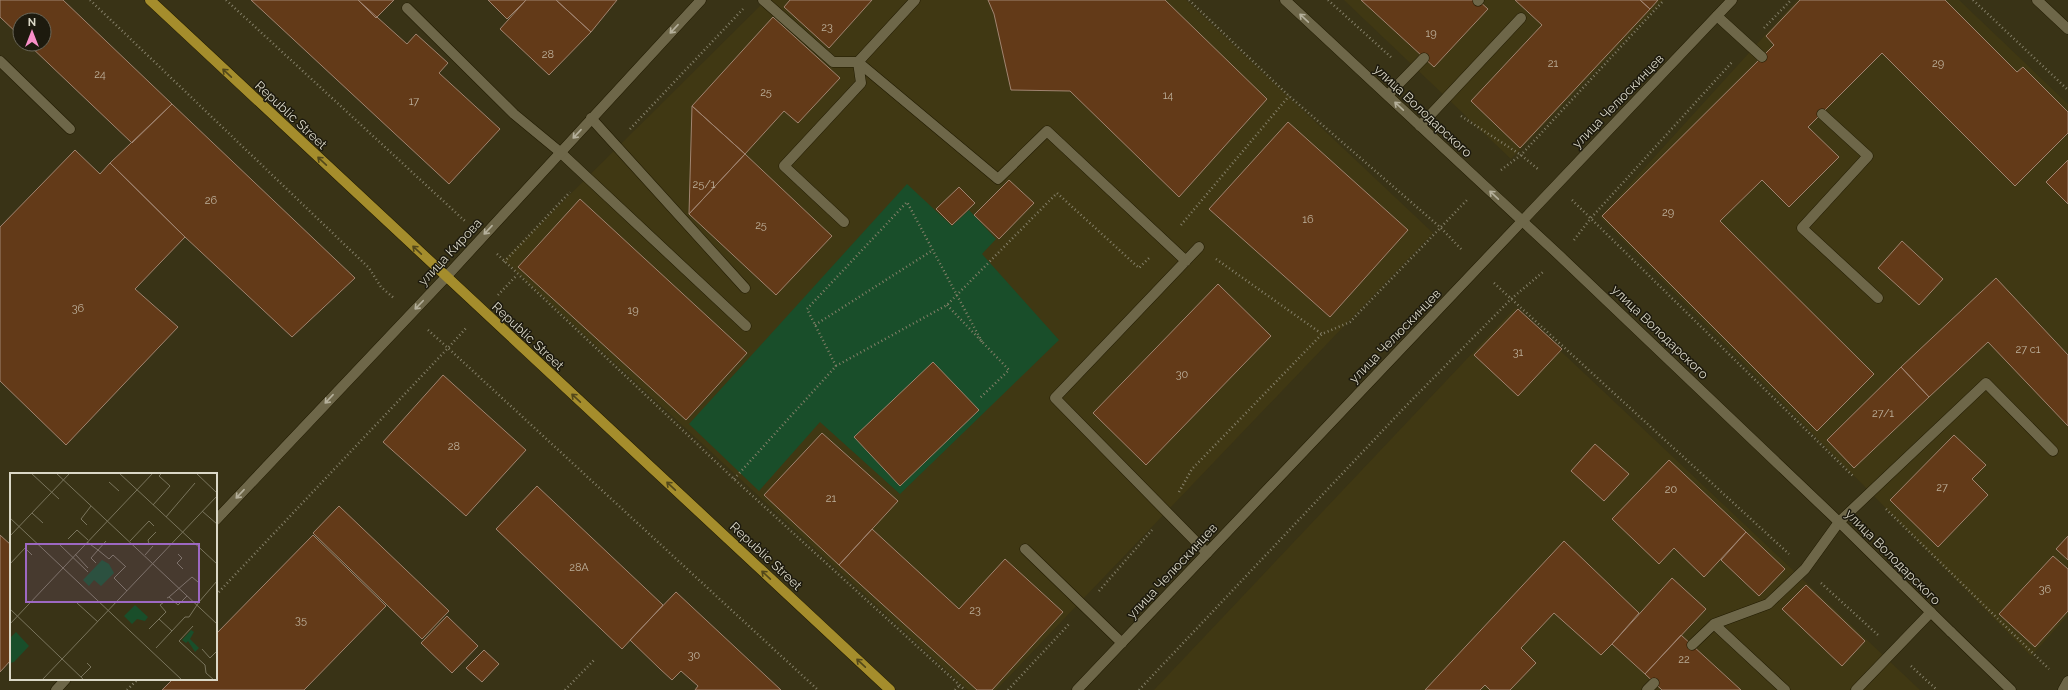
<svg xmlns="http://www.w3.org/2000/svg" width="2068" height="690" font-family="Raleway,sans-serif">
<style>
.built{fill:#403813}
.green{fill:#194e2a}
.building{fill:#633a18;stroke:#a08470}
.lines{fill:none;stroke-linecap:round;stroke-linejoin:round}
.service-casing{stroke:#201a00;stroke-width:11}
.pedestrian-casing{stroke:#201a00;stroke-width:11}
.minor-casing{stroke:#201a00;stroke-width:11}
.secondary-casing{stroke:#201a00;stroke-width:11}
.primary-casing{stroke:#201a00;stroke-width:11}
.path{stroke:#86816a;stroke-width:2.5;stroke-dasharray:1 3;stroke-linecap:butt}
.service{stroke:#6e6749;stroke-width:10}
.pedestrian{stroke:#6e6749;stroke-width:10}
.minor{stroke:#6e6749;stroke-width:10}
.secondary{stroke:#6e6749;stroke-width:10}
.primary{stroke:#a58d2c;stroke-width:10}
.oneway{stroke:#b5b09b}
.oneway2{stroke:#53481a}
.labels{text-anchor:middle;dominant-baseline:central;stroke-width:3;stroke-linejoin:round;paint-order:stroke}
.number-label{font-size:11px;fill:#bdb09b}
.street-label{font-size:13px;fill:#dbd8c7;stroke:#1d1a0e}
.inset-road{fill:none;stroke:#7a755d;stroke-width:1}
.view{fill:#9d68c2;fill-opacity:0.15;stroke:#9d68c2;stroke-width:2}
.inset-edge{fill:none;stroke:#dbd8c7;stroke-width:2}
</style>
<rect width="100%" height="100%" fill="#393316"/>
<!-- built -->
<path class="built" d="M766,0h420l247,233 -437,457h-28l-464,-430z
M1344,0h319l-152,159z
M1797,0h162l109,104v511l-37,41 -431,-439z
M1515,308l405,382h-766z"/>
<!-- green -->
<path class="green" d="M907,184l45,42 17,-16 27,29 -14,15 77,86 -159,154 -80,-72 -61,69 -70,-67z"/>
<!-- building -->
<path class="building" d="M0,0h63l109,104 -40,39 -104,-99h16v-24h-24v16l-20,-19z
M251,0h107l49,44 9,-10 32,29 -9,10 61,56 -51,55z
M358,0h36l-18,18z
M488,0h38l-19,19z
M526,0h30l35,32 -42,43 -49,-46z
M556,0h61l-26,32z
M790,0h82l-43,48 -45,-41z
M988,0h177l102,99 -88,98 -109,-106 -59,-1 -17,-76z
M1361,0h117l10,9 -54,58z
M1515,0h125l10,9 -130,139 -49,-47 71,-76z
M1640,0h18l-8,9z
M1800,0h145l72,72 6,-5 45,45v21l-53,53 -133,-133 -74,74 31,30 -50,50 -27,-27 -42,41 154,153 -57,57 -215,-215 172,-171 -8,-9z
M773,17l67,61 -42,45 -14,-12 -39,43 -53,-48z
M172,104l183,174 -63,59 -107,-100 -75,-74z
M692,106l53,48 -56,60z
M1288,122l120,108 -78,87 -121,-108z
M75,150l25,24 10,-11 75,74 -50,52 43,38 -112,118 -66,-64v-154z
M745,154l87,82 -56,59 -87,-81z
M2068,160v44l-22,-22z
M1009,180l25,23 -35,36 -25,-24z
M959,187l16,16 -23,22 -16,-16z
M580,199l167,154 -61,67 -168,-153z
M1902,241l41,38 -24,26 -41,-37z
M1996,278l72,77v71l-80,-84 -59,55 -28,-30z
M1218,284l53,52 -125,129 -53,-52z
M1518,309l44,40 -44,47 -44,-41z
M933,362l46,48 -79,76 -46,-49z
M1901,367l28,30 -75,71 -27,-28z
M443,375l83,75 -60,66 -83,-74z
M822,433l76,68 -59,64 -75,-70z
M1954,435l32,30 -14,14 16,16 -50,52 -48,-47z
M1595,444l34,30 -25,27 -33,-30z
M1669,460l77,72 -42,45 -30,-29 -15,16 -47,-45z
M537,486l126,119 -41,44 -126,-120z
M339,506l110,105 -27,28 -109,-106z
M872,529l87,80 46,-50 58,53 -71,78h-15l-138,-125z
M1746,532l39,37 -26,27 -38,-36z
M0,535l11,10v115l-11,12z
M313,535l73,71 -82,84h-142l11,-11h43v-45z
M2068,536v24l-12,-11z
M1564,541l75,72 -27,31 -11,11 -47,-42 -33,35 15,15 -26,27h-20l-5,-5 -5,5h-55z
M2053,556l15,13v42l-33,36 -36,-33z
M1672,578l34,31 -61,65 -33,-30z
M1806,585l59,56 -23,25 -60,-57z
M676,592l105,98h-86l3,-4 -17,-15 -9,9 -12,-11 -30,-29z
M447,616l31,30 -26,27 -31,-30z
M1681,635l60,55h-79l-17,-16z
M484,650l15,14 -17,18 -16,-14z"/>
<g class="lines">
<defs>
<path id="service" d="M763,0l70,62h25l57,-62
M1478,1l1,-1
M407,8l107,106 46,38 186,174
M1717,16l45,41
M0,61l70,68
M858,62l140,117 49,-48 139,130
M1388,95l36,-37
M1822,114l46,42 -66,72 76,70
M591,118l154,170
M1420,126l101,-108
M844,222l-60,-56 77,-83 -3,-21
M1199,247l-144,151 152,155
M1025,549l97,94
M1714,624l54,-20 37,-35 34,-47 147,-139 67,68
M1692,645l22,-21 71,66
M1647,690l7,-7
M1856,690l75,-78"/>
<path id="pedestrian" d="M1951,632l60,58
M2063,690l5,-9"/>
<path id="minor" d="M1285,0l276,257 278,265 112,110
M2037,0l31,29
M216,520l230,-243 255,-277
M56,690l10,-11"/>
<path id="secondary" d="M1077,690l655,-690"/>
<path id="primary" d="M150,0l740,690"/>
</defs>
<!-- service casing -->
<use href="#service" class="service-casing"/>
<!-- pedestrian casing -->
<use href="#pedestrian" class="pedestrian-casing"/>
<!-- minor casing -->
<use href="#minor" class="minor-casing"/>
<!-- secondary casing -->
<use href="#secondary" class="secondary-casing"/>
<!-- primary casing -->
<use href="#primary" class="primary-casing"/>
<!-- path -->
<path class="path" d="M90,0l279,268 12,19 14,12
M226,0l240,222
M1189,0l100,96 152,132 22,23
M1328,0l65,59
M1973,0l95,90
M1764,28l27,-28
M1461,116l60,39 18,15
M630,129l113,-120
M1501,170l20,-15 143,-155
M1572,200l282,277
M1181,225l108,-129
M1574,240l17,-22 142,-157
M497,254l237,225 231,211
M1216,259l106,75
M504,262l66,-70
M1494,283l295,271
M498,295l19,-20
M947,305l62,65 -29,28
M815,325l118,-75
M428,330l20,18 19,-21
M836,366l-29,-57 100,-107 75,140
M734,479l102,-113 111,-61 110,-112 82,75 10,-10
M1179,492l13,-23 130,-135 28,-12 117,-122
M1886,509l163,160
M1821,583l57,52
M1099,591l53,-61
M216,595l232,-247 370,342
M1911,666l26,24
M127,690l11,-11
M565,690l30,-31
M955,690l5,-5
M1008,690l62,-67
M1139,690l264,-281 108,-110 32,-27"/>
<!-- service -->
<use href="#service" class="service"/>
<!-- pedestrian -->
<use href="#pedestrian" class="pedestrian"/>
<!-- minor -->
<use href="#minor" class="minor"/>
<!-- secondary -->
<use href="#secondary" class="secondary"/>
<!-- primary -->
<use href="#primary" class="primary"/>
</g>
<!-- one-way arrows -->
<defs><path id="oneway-shaft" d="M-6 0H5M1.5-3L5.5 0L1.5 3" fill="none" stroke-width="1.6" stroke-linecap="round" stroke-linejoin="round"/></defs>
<g class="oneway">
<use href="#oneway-shaft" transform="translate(1304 18) rotate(-137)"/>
<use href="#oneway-shaft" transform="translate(674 29) rotate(133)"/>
<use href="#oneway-shaft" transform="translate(1399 106) rotate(-137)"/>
<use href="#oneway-shaft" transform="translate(577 134) rotate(133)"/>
<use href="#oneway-shaft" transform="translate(1494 195) rotate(-137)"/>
<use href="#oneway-shaft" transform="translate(488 230) rotate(133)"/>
<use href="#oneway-shaft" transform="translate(419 305) rotate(134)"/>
<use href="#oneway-shaft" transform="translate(329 399) rotate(133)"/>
<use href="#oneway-shaft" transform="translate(240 494) rotate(133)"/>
</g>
<g class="oneway2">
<use href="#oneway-shaft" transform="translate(227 73) rotate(-137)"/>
<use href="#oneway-shaft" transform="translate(322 161) rotate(-137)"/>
<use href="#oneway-shaft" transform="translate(417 250) rotate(-137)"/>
<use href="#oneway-shaft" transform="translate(576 398) rotate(-137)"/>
<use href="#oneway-shaft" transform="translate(671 486) rotate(-137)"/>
<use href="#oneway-shaft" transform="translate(766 575) rotate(-137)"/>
<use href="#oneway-shaft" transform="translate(861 663) rotate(-137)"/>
</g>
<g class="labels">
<!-- number labels -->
<g class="number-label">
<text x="827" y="27">23</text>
<text x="1431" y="33">19</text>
<text x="548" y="54">28</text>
<text x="1553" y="63">21</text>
<text x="1938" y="63">29</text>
<text x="100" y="74">24</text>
<text x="766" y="92">25</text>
<text x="1168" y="95">14</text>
<text x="414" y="101">17</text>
<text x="704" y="184">25/1</text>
<text x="211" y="200">26</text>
<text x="1668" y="212">29</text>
<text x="1308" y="219">16</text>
<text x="761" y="225">25</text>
<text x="78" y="308">36</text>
<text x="633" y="310">19</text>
<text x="2028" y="349">27 с1</text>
<text x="1518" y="352">31</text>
<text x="1182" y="374">30</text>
<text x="1883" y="413">27/1</text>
<text x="454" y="446">28</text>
<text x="1942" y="487">27</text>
<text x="1671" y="489">20</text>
<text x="831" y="498">21</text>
<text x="579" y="567">28А</text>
<text x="2045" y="589">36</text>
<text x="975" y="610">23</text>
<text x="301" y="620">35</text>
<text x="694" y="655">30</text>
<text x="1684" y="659">22</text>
</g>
<!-- street labels -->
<g class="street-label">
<text transform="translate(1618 101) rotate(-46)">улица Челюскинцев</text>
<text transform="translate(1423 111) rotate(43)">улица Володарского</text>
<text transform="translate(291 115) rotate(43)">Republic Street</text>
<text transform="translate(450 252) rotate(-47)">улица Кирова</text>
<text transform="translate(1660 332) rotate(44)">улица Володарского</text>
<text transform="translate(528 336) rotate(43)">Republic Street</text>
<text transform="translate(1395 336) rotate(-46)">улица Челюскинцев</text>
<text transform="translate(766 556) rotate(43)">Republic Street</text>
<text transform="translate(1893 557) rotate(45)">улица Володарского</text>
<text transform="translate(1172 571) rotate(-47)">улица Челюскинцев</text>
</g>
</g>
<!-- overview -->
<g transform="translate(10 473)">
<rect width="207" height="207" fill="#393316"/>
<path d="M92,87l7,4 5,9 -13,13 -7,-6 -5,6 -6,-6zM125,132l13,12 -3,4 -8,-2 -5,5 -8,-8zM181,157l3,2 -4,7 9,9 -4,4 -7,-11 -2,2 -4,-3zM6,159l13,14 -15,16 -4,1v-25z" fill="#194e2a"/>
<path class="inset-road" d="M21,0l28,26M46,0l161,151M109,0l98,91M186,0l21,20M99,9l10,9M143,32l17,-19 -11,-10 3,-3M192,38l15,13M22,40l11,10M156,44l29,-34M0,45l172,162M77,52l-6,-6 10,-13M0,63l60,-63M58,66l9,-9 11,10M120,68l19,-20 5,5M77,69l11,8 8,-9M139,71l-1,-4 8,-8M50,72l28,27M65,81l13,14M168,81l4,4 -5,5 6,6M135,82l8,-9M86,90l-5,-5 7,-8 11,9 4,-4 12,11M0,91l15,-16 7,7M116,93l-12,12 13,13M159,124l23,-20 6,5M157,125l2,-1 9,8 9,-9M154,129l-4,3 6,7 -7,7 13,12M67,130l21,19M0,136l74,71M0,151l143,-151M183,153l-14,15 26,24 1,8 8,7M139,156l10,-10M146,175l29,-31h4l10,-15 18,-21M192,176l8,9 7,-7M52,186l155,-163M71,204l10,-10 -4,-4M32,207l20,-21"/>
<path class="view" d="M16,71h173v58h-173z"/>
<rect width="207" height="207" class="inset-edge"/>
</g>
<!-- north arrow -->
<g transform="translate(32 32)"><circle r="19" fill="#1d1a0e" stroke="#696658"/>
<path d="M0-3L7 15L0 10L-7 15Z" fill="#f98fc9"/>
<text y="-6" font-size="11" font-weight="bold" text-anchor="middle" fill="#dbd8c7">N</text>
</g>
</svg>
